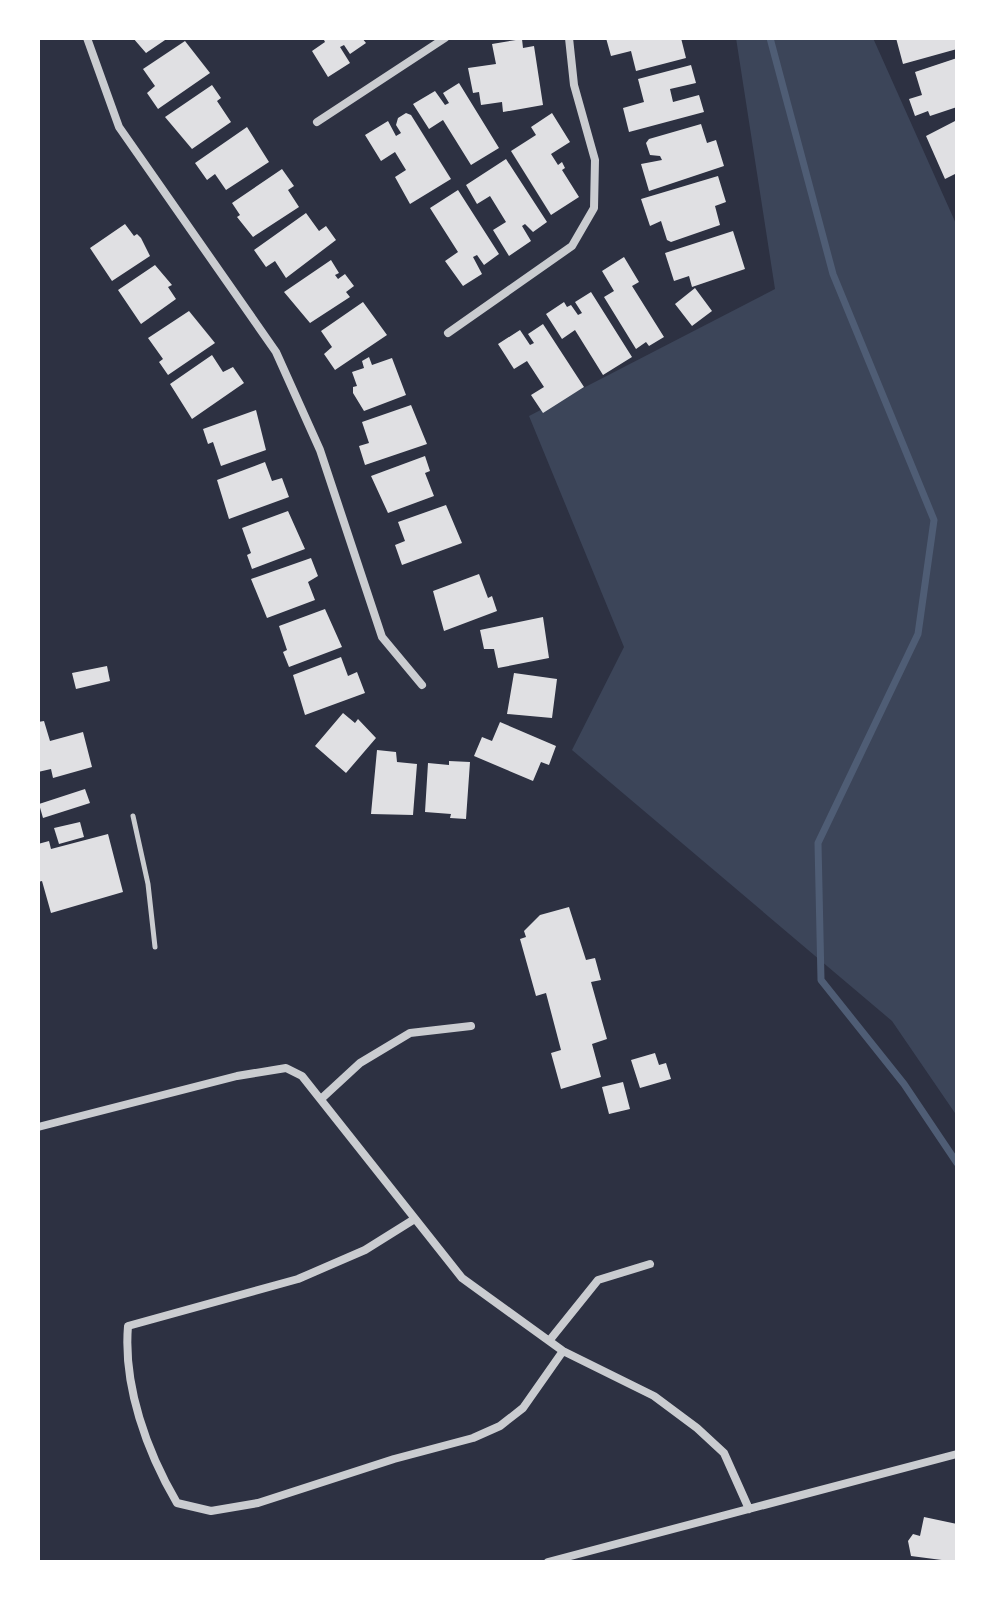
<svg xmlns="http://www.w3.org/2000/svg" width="995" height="1600" font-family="Jost,sans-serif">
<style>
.green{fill:#3c4559}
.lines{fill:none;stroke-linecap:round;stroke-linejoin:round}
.stream{stroke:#4f5d75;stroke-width:7}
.building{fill:#e0e0e3}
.service{stroke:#caccd0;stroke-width:5}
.minor{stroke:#caccd0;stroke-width:8}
</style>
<rect width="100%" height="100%" fill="#2d3142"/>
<!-- green -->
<path class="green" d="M736,38h137l84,188v890l-65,-95 -320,-271 52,-103 -95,-231 246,-127z"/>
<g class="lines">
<!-- stream -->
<path class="stream" d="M770,38l63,236 101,246 -16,114 -100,209 3,137 83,104 53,79"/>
</g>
<!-- building -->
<path class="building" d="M133,38h35l-22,15z
M323,38h39l4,5 -16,11 -6,-9 -4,2 10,16 -22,14 -16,-26 13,-9z
M606,38h75l5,20 -50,13 -5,-20 -20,5z
M896,38h61v11l-54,15z
M522,39l1,9 11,-2 9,59 -40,7 -1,-10 -21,3 -2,-13 -6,1 -5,-25 28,-4 -4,-20z
M185,41l25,32 -52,36 -11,-16 8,-7 -12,-17z
M957,58v49l-27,9 -2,-5 -13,5 -6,-17 13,-4 -7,-23z
M691,65l5,18 -26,6 3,13 26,-7 5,17 -75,20 -6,-24 21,-6 -6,-23z
M459,83l40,65 -28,17 -28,-45 -14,9 -16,-25 22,-13 10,14 4,-2 -6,-10z
M212,85l9,13 -4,3 14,21 -39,27 -27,-32z
M406,113l5,2 40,64 -41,25 -15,-27 11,-7 -11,-18 -14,9 -16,-26 23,-14 8,15 5,-3 -5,-8 2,-7z
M552,113l18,29 -19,12 7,11 4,-3 3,6 -3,2 17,27 -28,18 -40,-64 25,-16 -5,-8z
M957,120v53l-12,6 -19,-43z
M701,124l6,19 9,-3 8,26 -75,25 -8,-27 21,-4 -2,-4 -10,-1 -4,-12 3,-4z
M247,127l22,35 -43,28 -11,-16 -8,6 -12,-17z
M506,159l41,63 -14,10 -8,-8 -3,2 9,15 -22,15 -16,-26 13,-8 -16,-26 -13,8 -11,-19z
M282,169l12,17 -6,4 11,17 -46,30 -16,-20 3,-2 -8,-12z
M718,176l8,26 -11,4 5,19 -49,17 -4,-2 -6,-19 -11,5 -9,-27z
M458,190l41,64 -15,11 -7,-10 -4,2 9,17 -19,12 -18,-25 13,-9 -28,-44z
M306,213l13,18 7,-5 10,14 -50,38 -11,-17 -9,6 -12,-17z
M125,224l9,12 3,-2 4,4 9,18 -38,25 -22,-33z
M733,231l12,38 -53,18 -3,-11 -15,5 -9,-28z
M624,257l15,25 -7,4 32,51 -15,9 -3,-4 -10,7 -32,-52 10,-6 -12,-20z
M331,260l8,13 -4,2 3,4 7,-5 9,12 -8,6 4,5 -40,26 -26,-31z
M155,265l17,20 -4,2 8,12 -35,25 -23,-34z
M695,288l17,23 -20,15 -17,-22z
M591,292l41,65 -29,18 -28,-45 -13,9 -16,-25 18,-12 3,5 4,-2 7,10 4,-2 -7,-11z
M363,302l24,33 -52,35 -11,-16 8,-7 -11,-16z
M189,311l26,32 -47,32 -9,-13 4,-3 -15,-21z
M543,324l41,63 -41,26 -12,-18 13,-8 -17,-26 -13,8 -16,-25 22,-14 10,15 4,-2 -6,-9z
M212,355l11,17 10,-5 11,16 -52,36 -22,-35z
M369,357l3,8 20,-7 14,37 -42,16 -11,-18v-6l4,-1 -5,-14 12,-4 -2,-7z
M411,405l16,39 -62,21 -6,-19 10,-3 -7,-21z
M256,410l10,40 -45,16 -8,-24 -5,2 -5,-15z
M425,456l5,15 -5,2 9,23 -46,17 -17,-37z
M265,462l7,19 10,-3 7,19 -60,22 -12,-39z
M446,505l16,38 -60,22 -7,-20 10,-4 -7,-19z
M288,511l17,38 -53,20 -5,-14 4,-2 -9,-25z
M311,558l7,18 -10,6 7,18 -48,18 -16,-39z
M479,574l9,24 4,-2 5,15 -53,20 -11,-40z
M325,609l17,38 -53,20 -6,-15 4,-2 -8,-24z
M543,617l6,41 -51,10 -4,-19h-10l-4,-19z
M341,657l7,19 9,-4 8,21 -60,22 -12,-40z
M107,666l3,15 -34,8 -4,-16z
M514,673l43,6 -5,39 -45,-4z
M343,713l12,10 3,-4 18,19 -30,35 -31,-27z
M44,721l6,20 33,-9 9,35 -39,11 -2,-9 -13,3v-50z
M500,722l56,24 -7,19 -8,-3 -8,19 -59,-25 8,-19 10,4z
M377,750l19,2 1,10 20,2 -4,51 -42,-1z
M449,761l21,1 -4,57 -16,-1 1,-4 -26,-2 3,-49 21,2z
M85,789l5,14 -47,15 -4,-14z
M80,822l4,15 -25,7 -5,-16z
M108,834l15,58 -72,21 -9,-32 -4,1v-38l11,-3 2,8z
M569,907l17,53 9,-2 6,22 -10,2 16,57 -15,5 9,33 -40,12 -10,-36 10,-3 -15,-57 -10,3 -16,-57 6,-2 -2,-6 16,-16z
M655,1053l4,12 7,-2 5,16 -31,9 -9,-28z
M623,1082l7,27 -21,5 -7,-27z
M924,1517l33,7v38l-46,-6 -3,-15 5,-7 7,2z"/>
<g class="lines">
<!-- service -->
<path class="service" d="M133,816l15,68 7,63"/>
<!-- minor -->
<path class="minor" d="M87,38l32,89 157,225 44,98 62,187 40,48
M317,122l128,-84
M448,333l124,-87 22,-38 1,-48 -21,-75 -5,-47
M321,1099l39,-36 50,-30 61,-7
M38,1127l199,-51 49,-8 16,8 160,202 101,73 91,45 43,32 27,25 25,56
M413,1220l-48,30 -67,29 -170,47c-5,60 19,126 49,177l34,8 47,-8 136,-44 79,-21 27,-12 23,-18 40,-57
M549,1341l49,-61 52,-16
M548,1562l409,-108"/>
</g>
<!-- border -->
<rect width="995" height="1600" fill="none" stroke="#ffffff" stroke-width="80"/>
</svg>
